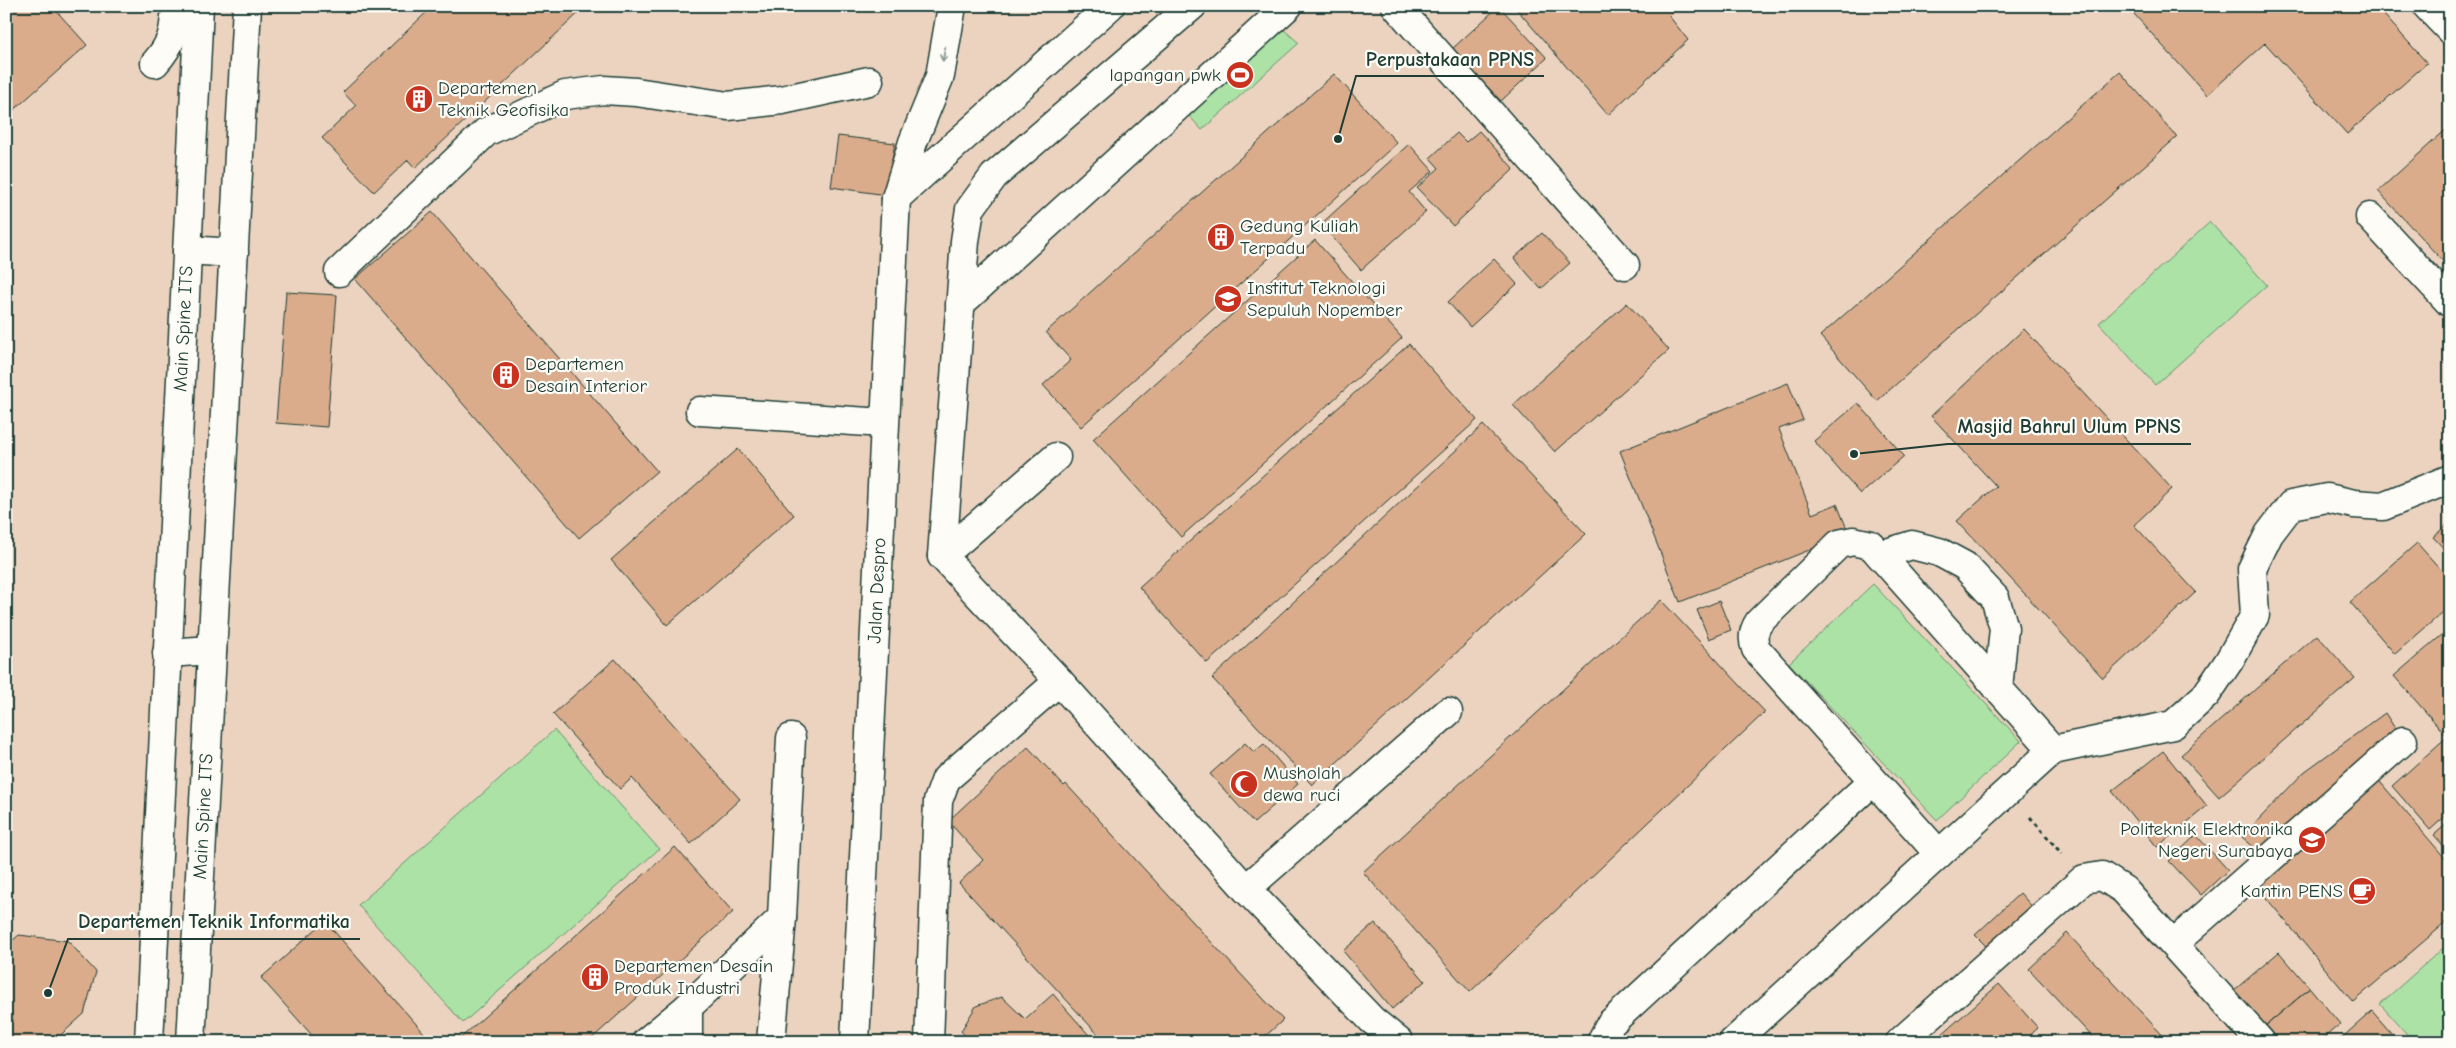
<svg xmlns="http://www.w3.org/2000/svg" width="2456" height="1048" font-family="'Comic Neue',sans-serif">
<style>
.built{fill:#ebd3c0}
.green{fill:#ace2a5;stroke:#66906c}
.building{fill:#daac8b;stroke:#1f3d34}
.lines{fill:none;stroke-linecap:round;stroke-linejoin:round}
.minor-casing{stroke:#1f3d34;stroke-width:31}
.path{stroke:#1f3d34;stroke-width:3;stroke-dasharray:4 4;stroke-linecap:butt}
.minor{stroke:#fdfcf7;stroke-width:28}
.oneway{stroke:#8e9c96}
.labels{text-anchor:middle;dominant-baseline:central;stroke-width:4.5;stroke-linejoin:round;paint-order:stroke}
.poi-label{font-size:19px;fill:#1f3d34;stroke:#fdfcf7;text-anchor:start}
.street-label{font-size:19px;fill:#1f3d34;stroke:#fdfcf7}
.leader{fill:none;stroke:#1f3d34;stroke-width:2}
.callout-dot{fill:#1f3d34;stroke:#fdfcf7;stroke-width:2}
.callout-label{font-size:20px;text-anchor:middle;font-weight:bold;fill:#1f3d34;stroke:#fdfcf7;stroke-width:4.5;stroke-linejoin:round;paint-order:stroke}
</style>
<rect width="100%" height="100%" fill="#f2e4d7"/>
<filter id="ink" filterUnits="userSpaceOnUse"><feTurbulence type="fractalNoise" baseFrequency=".02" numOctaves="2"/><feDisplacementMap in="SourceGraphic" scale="10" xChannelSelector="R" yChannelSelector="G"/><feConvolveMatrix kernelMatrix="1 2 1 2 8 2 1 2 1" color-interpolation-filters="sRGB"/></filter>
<g filter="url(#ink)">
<!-- built -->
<path class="built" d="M6,6h2444v1036h-2444z"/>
<!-- green -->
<path class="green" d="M1275,22l24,21 -97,87 -21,-23z
M2210,222l57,63 -112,100 -56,-62z
M1873,584l148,157 -84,79 -148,-157z
M554,730l105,119 -196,174 -105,-118z
M2450,942v100h-36l-34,-38z"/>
<!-- building -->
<path class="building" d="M6,6h46l35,39 -81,72z
M433,6h153l-171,162 -7,-8 -34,32 -52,-54 34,-32 -13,-14z
M1499,6l48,52 -46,43 -49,-52z
M1514,6h166l-11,10 19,24 -80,75z
M2142,6h234l51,57 -80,71 -82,-91 -58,52 -73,-81z
M2120,72l57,65 -300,264 -57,-65z
M1334,74l63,69 -316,284 -38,-42 28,-25 -25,-28z
M2450,126v143l-72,-78z
M1479,131l35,38 -61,57 -36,-38 22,-20 -9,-10 27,-25 9,9z
M838,136l57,7 -9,52 -55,-8z
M1409,144l24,27 -24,21 17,20 -65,58 -40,-46z
M432,212l225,259 -78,67 -224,-259z
M1542,233l28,30 -29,26 -27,-31z
M1315,240l87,98 -221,199 -88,-98z
M1494,259l23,25 -47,43 -22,-25z
M286,292l51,3 -10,132 -51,-4z
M1627,303l42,47 -114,102 -42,-47z
M2024,329l148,160 -38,36 62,67 -93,86 -146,-157 39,-35 -65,-70z
M1409,344l68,76 -270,243 -68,-76z
M1788,383l15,37 -24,9 33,85 25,-10 12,30 -169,68 -60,-151z
M1858,403l46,53 -44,38 -46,-53z
M1483,425l103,109 -274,251 -100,-107z
M738,449l56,66 -127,110 -56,-65z
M2450,522v33l-17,-18z
M2417,543l33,37v26l-55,48 -45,-52z
M1661,600l104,112 -295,280 -107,-120z
M1719,601l12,29 -22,9 -12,-29z
M2450,628v102l-5,4 -51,-58z
M2317,635l38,43 -136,119 -38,-42z
M615,659l125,140 -49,45 -59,-66 -12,11 -67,-75z
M2385,713l15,23 -137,119 -21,-18 62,-65z
M2449,735l1,77 -20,18 -38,-44z
M1245,743l9,9 10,-8 34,40 -44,39 -44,-49z
M1028,747l36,39 2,-2 217,236 -24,22h-154l-146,-159 24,-23 -35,-39z
M2163,751l44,55 -50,41 -45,-56z
M2375,776l75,88v55l-97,83 -101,-121z
M2450,821v32l-16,-18z
M2196,835l32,35 -27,25 -32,-34z
M675,847l58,65 -145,130h-132z
M2020,893l16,18 -44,41 -17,-17z
M325,921l107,121h-114l-57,-64z
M1375,923l50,58 -33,28 -49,-58z
M2067,933l102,109h-72l-68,-73z
M19,935l49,6 28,31 -12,42 -31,28h-47v-96z
M2279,952l31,36 -47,40 -31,-36z
M1999,984l39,44 -15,14h-90z
M2310,988l30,36 -21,18h-44l-12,-14z
M1053,994l42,48h-125l-9,-11 15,-25 26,-9 23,22z
M2372,1011l27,31h-62z"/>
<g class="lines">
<defs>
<g id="minor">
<path d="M1192,6l-198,170 -24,33 -5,32 -23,315 117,125 187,208 126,131 27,22"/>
<path d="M1396,6l229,259"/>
<path d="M2427,6l23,24"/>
<path d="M155,63c18,-20 19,-31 21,-57"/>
<path d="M896,198l214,-192"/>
<path d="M2370,217l80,86"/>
<path d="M187,250l47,3"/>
<path d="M339,272l147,-140 79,-37 39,-5 32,2 92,14 54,-6 87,-19"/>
<path d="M960,304l328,-298"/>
<path d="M700,411l184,12"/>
<path d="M1880,555l32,-10 27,7 26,14 30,32 9,30 -6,61"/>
<path d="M942,556l114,-99"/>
<path d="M167,653l45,-3"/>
<path d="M1939,854l-183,-205c-4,-10 -3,-18 3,-27l80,-78 14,-3 18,4 182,205"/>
<path d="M1246,889l202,-177"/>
<path d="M2173,944l230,-203"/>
<path id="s1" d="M149,1042l50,-1036"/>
<path id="s2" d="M191,1042l56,-1036"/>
<path d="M646,1042l42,-35 94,-89 9,-180"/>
<path d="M688,1042v-35"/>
<path d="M771,1042l11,-124"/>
<path id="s3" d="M855,1042l41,-844 17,-56 27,-66 12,-70"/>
<path d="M929,1042l9,-241 8,-22 113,-98"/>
<path d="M1601,1042l10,-19 262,-242"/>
<path d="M1733,1042l320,-292 120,-25 33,-30 23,-34 26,-46 -3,-46 17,-35 22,-29 36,-7 27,6 29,2 67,-27"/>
<path d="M1900,1042l184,-163 18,-3 22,14 137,152"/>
</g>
</defs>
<!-- minor casing -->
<use href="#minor" class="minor-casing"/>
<!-- path -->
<path class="path" d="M2030,817l32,37"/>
<!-- minor -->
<use href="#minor" class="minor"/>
</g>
<!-- one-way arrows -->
<defs><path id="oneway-shaft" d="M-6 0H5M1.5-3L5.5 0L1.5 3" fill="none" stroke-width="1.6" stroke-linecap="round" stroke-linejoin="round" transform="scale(1.25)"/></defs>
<use class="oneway" href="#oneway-shaft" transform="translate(944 54) rotate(100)"/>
</g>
<!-- icons -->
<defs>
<symbol id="stadium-disc" viewBox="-11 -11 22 22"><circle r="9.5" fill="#c8321e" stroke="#fdfcf7"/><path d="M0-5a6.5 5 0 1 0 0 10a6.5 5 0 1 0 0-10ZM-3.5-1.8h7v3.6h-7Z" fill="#fff"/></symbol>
<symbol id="building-disc" viewBox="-11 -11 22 22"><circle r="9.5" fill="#c8321e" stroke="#fdfcf7"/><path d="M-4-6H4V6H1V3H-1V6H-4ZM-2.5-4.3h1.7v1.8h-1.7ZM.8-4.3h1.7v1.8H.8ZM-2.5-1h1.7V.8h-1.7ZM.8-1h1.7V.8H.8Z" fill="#fff"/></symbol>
<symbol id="university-disc" viewBox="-11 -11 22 22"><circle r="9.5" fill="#c8321e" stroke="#fdfcf7"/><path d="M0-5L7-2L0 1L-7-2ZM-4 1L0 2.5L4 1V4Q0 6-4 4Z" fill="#fff"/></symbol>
<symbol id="mosque-disc" viewBox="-11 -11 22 22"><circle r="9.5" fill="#c8321e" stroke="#fdfcf7"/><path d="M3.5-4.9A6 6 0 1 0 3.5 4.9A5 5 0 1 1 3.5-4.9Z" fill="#fff"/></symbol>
<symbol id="cafe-disc" viewBox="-11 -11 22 22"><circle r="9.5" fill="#c8321e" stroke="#fdfcf7"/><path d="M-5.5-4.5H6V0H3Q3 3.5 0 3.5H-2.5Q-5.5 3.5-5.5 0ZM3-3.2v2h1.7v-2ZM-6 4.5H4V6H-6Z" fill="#fff"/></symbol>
</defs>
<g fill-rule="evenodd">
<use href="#stadium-disc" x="1224" y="59" width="32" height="32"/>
<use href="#building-disc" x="403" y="83" width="32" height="32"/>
<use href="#building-disc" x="1205" y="221" width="32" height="32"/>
<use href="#university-disc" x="1212" y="283" width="32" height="32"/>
<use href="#building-disc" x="490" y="359" width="32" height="32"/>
<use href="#mosque-disc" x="1228" y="768" width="32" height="32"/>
<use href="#university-disc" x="2296" y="824" width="32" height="32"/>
<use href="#cafe-disc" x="2346" y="875" width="32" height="32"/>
<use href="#building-disc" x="579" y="961" width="32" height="32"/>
</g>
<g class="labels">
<!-- poi labels -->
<g class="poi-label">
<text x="1221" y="75" text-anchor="end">lapangan pwk</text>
<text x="438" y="88">Departemen<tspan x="438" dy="22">Teknik Geofisika</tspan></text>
<text x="1240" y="226">Gedung Kuliah<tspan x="1240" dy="22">Terpadu</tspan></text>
<text x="1247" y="288">Institut Teknologi<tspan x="1247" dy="22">Sepuluh Nopember</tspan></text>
<text x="525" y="364">Departemen<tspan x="525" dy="22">Desain Interior</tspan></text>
<text x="1263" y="773">Musholah<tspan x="1263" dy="22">dewa ruci</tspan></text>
<text x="2293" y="829" text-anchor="end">Politeknik Elektronika<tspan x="2293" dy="22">Negeri Surabaya</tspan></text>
<text x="2343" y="891" text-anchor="end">Kantin PENS</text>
<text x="614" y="966">Departemen Desain<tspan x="614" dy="22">Produk Industri</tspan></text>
</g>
<!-- street labels -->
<g class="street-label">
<text stroke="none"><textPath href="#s1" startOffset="714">Main Spine ITS</textPath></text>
<text stroke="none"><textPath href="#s3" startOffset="452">Jalan Despro</textPath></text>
<text stroke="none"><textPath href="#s2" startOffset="226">Main Spine ITS</textPath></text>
</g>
</g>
<!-- callouts -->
<path class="leader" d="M1338 139L1356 76H1544M1854 454L1948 444H2191M48 993L68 939H360"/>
<g class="callout-dot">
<circle cx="1338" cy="139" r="5"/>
<circle cx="1854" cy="454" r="5"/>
<circle cx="48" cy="993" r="5"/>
</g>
<g class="callout-label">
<text x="1450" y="66">Perpustakaan PPNS</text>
<text x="2069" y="433">Masjid Bahrul Ulum PPNS</text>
<text x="214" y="928">Departemen Teknik Informatika</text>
</g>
<!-- margin -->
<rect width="2456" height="1048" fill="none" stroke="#fdfcf7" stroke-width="25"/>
<rect x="12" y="12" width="2431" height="1023" fill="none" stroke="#1f3d34" stroke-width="2" filter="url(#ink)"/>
</svg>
